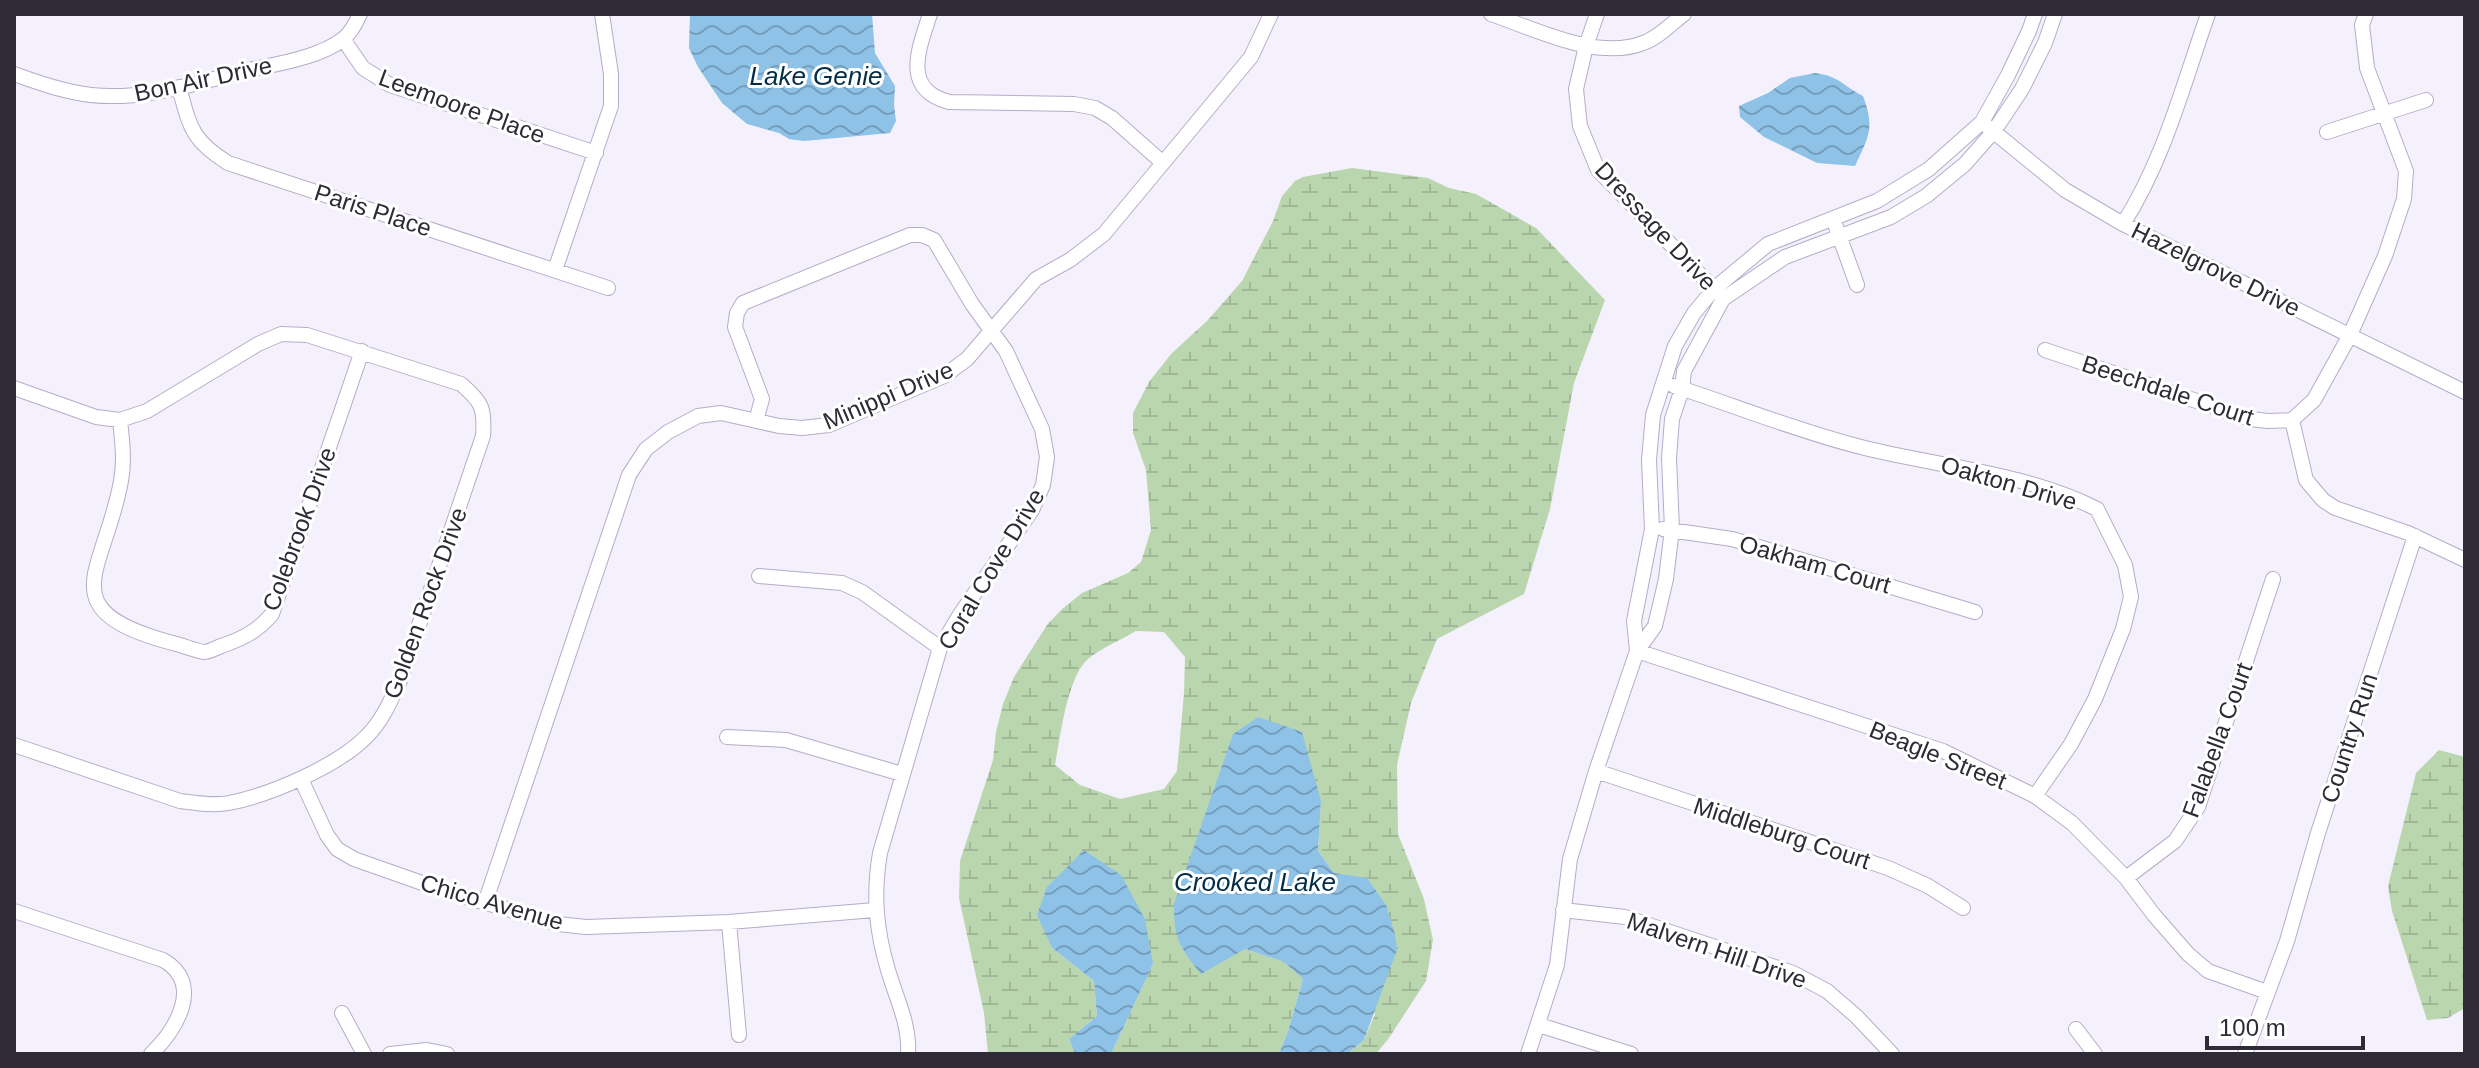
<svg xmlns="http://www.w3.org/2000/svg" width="2479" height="1068" font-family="Helvetica,sans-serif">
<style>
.wetland{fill:url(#wetland-marsh);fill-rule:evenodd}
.water{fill:url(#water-waves)}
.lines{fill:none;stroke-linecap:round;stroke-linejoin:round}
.minor-casing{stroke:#b5acc9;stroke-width:16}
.minor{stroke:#fff;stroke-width:14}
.labels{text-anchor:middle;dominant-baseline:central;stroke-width:6;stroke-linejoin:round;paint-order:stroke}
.street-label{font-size:24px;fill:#2e2a36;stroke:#fff}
.water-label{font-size:26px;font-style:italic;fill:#032d46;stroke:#fff}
</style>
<defs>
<pattern id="wetland-marsh" width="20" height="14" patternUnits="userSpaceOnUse" patternTransform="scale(2)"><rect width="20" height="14" fill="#bad6af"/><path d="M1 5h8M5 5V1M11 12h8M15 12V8" fill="none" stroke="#a0b897"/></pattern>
<pattern id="water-waves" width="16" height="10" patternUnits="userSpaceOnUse" patternTransform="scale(2)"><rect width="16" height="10" fill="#8fc2e7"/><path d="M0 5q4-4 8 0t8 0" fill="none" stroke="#759ebc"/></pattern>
</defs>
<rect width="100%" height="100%" fill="#f4f1fd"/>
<!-- wetland -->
<path class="wetland" d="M1352,168l76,10 21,10 27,6 60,34 69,72 -31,83 -24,126 -26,85 -87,45 -26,64 -14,62 1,69 26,65 9,41 -7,41 -37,57 -13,16h-29l17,-14 11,-26 -41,-141 -16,-22 3,-50 -76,148 39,13 19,17 -15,52 -9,23h-168l42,-90 -101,-16 42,33 3,35 -28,23 6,15h-87l-4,-41 -25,-115 1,-37 33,-101 3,-28 7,-28 11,-27 33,-52 15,-16 20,-16 46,-20 13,-11 10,-32 -5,-60 -13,-37v-20l16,-31 22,-28 37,-34 34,-39 31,-60 9,-25 13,-15 8,-4zM1136,631l28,1 21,25 -1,36 -7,78 -13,18 -44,10 -40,-14 -25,-20c5,-26 12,-88 33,-106 13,-11 33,-19 48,-28z
M2439,750l26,7v251l-17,10 -21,2 -35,-109 -4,-25 28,-113z"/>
<!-- water -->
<path class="water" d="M690,14h182l3,39 20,33 -1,19 2,16 -6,12 -86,8 -15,-2 -10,-6 -32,-9 -25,-21 -24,-36 -9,-19z
M1815,73c24,3 27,12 48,23 12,32 6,40 -8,70l-38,-3 -53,-26 -24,-20 -1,-11 29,-13 22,-15z
M1258,717l44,15 19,69 -3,50 16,22 33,5 19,27 9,29 2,16 -33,90 -17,14h-68l9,-23 15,-52 -19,-17 -39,-13 -44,25c-22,-28 -27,-34 -27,-70l59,-170z
M1084,850l37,25 24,44 8,45 -42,90h-36l-6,-15 28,-23 -3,-35 -42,-33 -15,-33 10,-28z"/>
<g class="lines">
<defs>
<path id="minor" d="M930,14c-11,35 -29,75 19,88l125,2 21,4 17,10 51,45
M1491,14c44,15 107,47 152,29 15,-5 29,-20 41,-29
M1597,14l-11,32 -10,43 4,37 18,44 121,124
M343,39l20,29 27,17 206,68
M14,74c25,9 51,18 77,21 52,6 108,-13 158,-25 28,-6 72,-13 94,-31 8,-6 13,-16 17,-25
M179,87c11,40 12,53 49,76l380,125
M1988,127l77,63 58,34 342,168
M2327,132l99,-32
M2123,224c41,-64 60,-139 85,-210
M1836,227l21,58
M555,270l56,-164v-32l-9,-60
M2045,350l205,69 18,2 24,-1
M1674,386c62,20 123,45 187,61 79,20 162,25 236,62l28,56 6,32 -8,32 -28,70 -24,45 -36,52
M14,388l82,29 24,3 27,-9 111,-67 23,-10 26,1 154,49c21,18 24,24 22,52l-82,242c-9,20 -18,42 -34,58 -29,30 -97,59 -138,67 -16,3 -32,0 -49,-2l-166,-56
M120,420c2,20 5,40 1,61 -17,94 -75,130 59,164 7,2 16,6 24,7 5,0 12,-4 17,-6 21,-7 37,-15 51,-32l90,-263
M2292,420l22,-20 36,-65 35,-79 19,-57 2,-28 -39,-103 -5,-43 4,-11
M2292,420l14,60 17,20 12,8 73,25 57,27
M756,421l6,-22 -27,-72 2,-14 6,-10 167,-68h12l12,5 38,64 34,47 36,78 5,28 -4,28 -11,25 -73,106 -19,32 -60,205c-7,41 -4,77 8,117 8,28 22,54 20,84
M1663,529l69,10 243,73
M759,576l83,7 20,9 78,56
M1637,651l-3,-30 18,-92 -3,-69 4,-45 22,-69 19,-33 20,-24 54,-45 109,-43 52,-32 53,-47 26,-47 21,-44 6,-17
M1637,651l306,100 92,45 37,27 54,55 28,37 34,39 20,17 59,21
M727,737l59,3 116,34
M1596,771l292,97 40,18 35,22
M301,779l26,56 10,14 17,10 88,31 116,34 28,3 143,-5 146,-12
M2126,878l49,-37 23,-34 75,-228
M485,903l144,-428 17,-26 22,-17 30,-16 23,-3 58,13 23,2 27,-3 115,-49 23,-17 69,-80 34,-19 34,-26 147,-177 20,-43
M1563,910l62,7 168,56 34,18 29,25 36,38
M14,911l149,49c41,23 14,69 -12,94
M729,922l10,113
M342,1013l22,41
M1539,1025l92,29
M2076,1029l19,25
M390,1054l37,-4 20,4
M1528,1054l29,-89 13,-106 26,-88 41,-120 18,-25 11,-47 6,-50 -3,-71 3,-39 10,-30 2,-18 39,-72 62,-42 106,-40 35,-21 39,-32 29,-33 28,-42 23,-46 10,-29
M2245,1054l42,-113 31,-108 97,-297"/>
</defs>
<!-- minor casing -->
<use href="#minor" class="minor-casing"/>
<!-- minor -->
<use href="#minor" class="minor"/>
</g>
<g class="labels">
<!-- street labels -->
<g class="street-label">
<text transform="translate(203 79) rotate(-12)">Bon Air Drive</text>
<text transform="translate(462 106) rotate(20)">Leemoore Place</text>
<text transform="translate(373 210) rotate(18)">Paris Place</text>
<text transform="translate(1656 226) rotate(47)">Dressage Drive</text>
<text transform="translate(2216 269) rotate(26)">Hazelgrove Drive</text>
<text transform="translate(2168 390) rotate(18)">Beechdale Court</text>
<text transform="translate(888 395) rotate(-23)">Minippi Drive</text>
<text transform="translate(2009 483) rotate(16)">Oakton Drive</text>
<text transform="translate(299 529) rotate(-70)">Colebrook Drive</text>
<text transform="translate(1815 564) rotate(16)">Oakham Court</text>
<text transform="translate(991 569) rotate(-59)">Coral Cove Drive</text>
<text transform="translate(425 603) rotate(-70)">Golden Rock Drive</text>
<text transform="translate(2349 738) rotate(-72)">Country Run</text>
<text transform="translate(2217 740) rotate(-70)">Falabella Court</text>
<text transform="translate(1938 755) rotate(22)">Beagle Street</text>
<text transform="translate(1782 833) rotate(18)">Middleburg Court</text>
<text transform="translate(492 902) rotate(16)">Chico Avenue</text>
<text transform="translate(1717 950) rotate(19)">Malvern Hill Drive</text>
</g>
<!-- water labels -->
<g class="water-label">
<text x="816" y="76">Lake Genie</text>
<text x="1255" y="882">Crooked Lake</text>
</g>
</g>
<!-- border -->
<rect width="2479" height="1068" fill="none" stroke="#2e2a36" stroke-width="32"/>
<!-- scale -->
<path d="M2207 1036v12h156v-12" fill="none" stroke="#2e2a36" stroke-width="4"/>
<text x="2219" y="1036" font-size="24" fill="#2e2a36" stroke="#ffffff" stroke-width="6" paint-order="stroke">100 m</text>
</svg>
